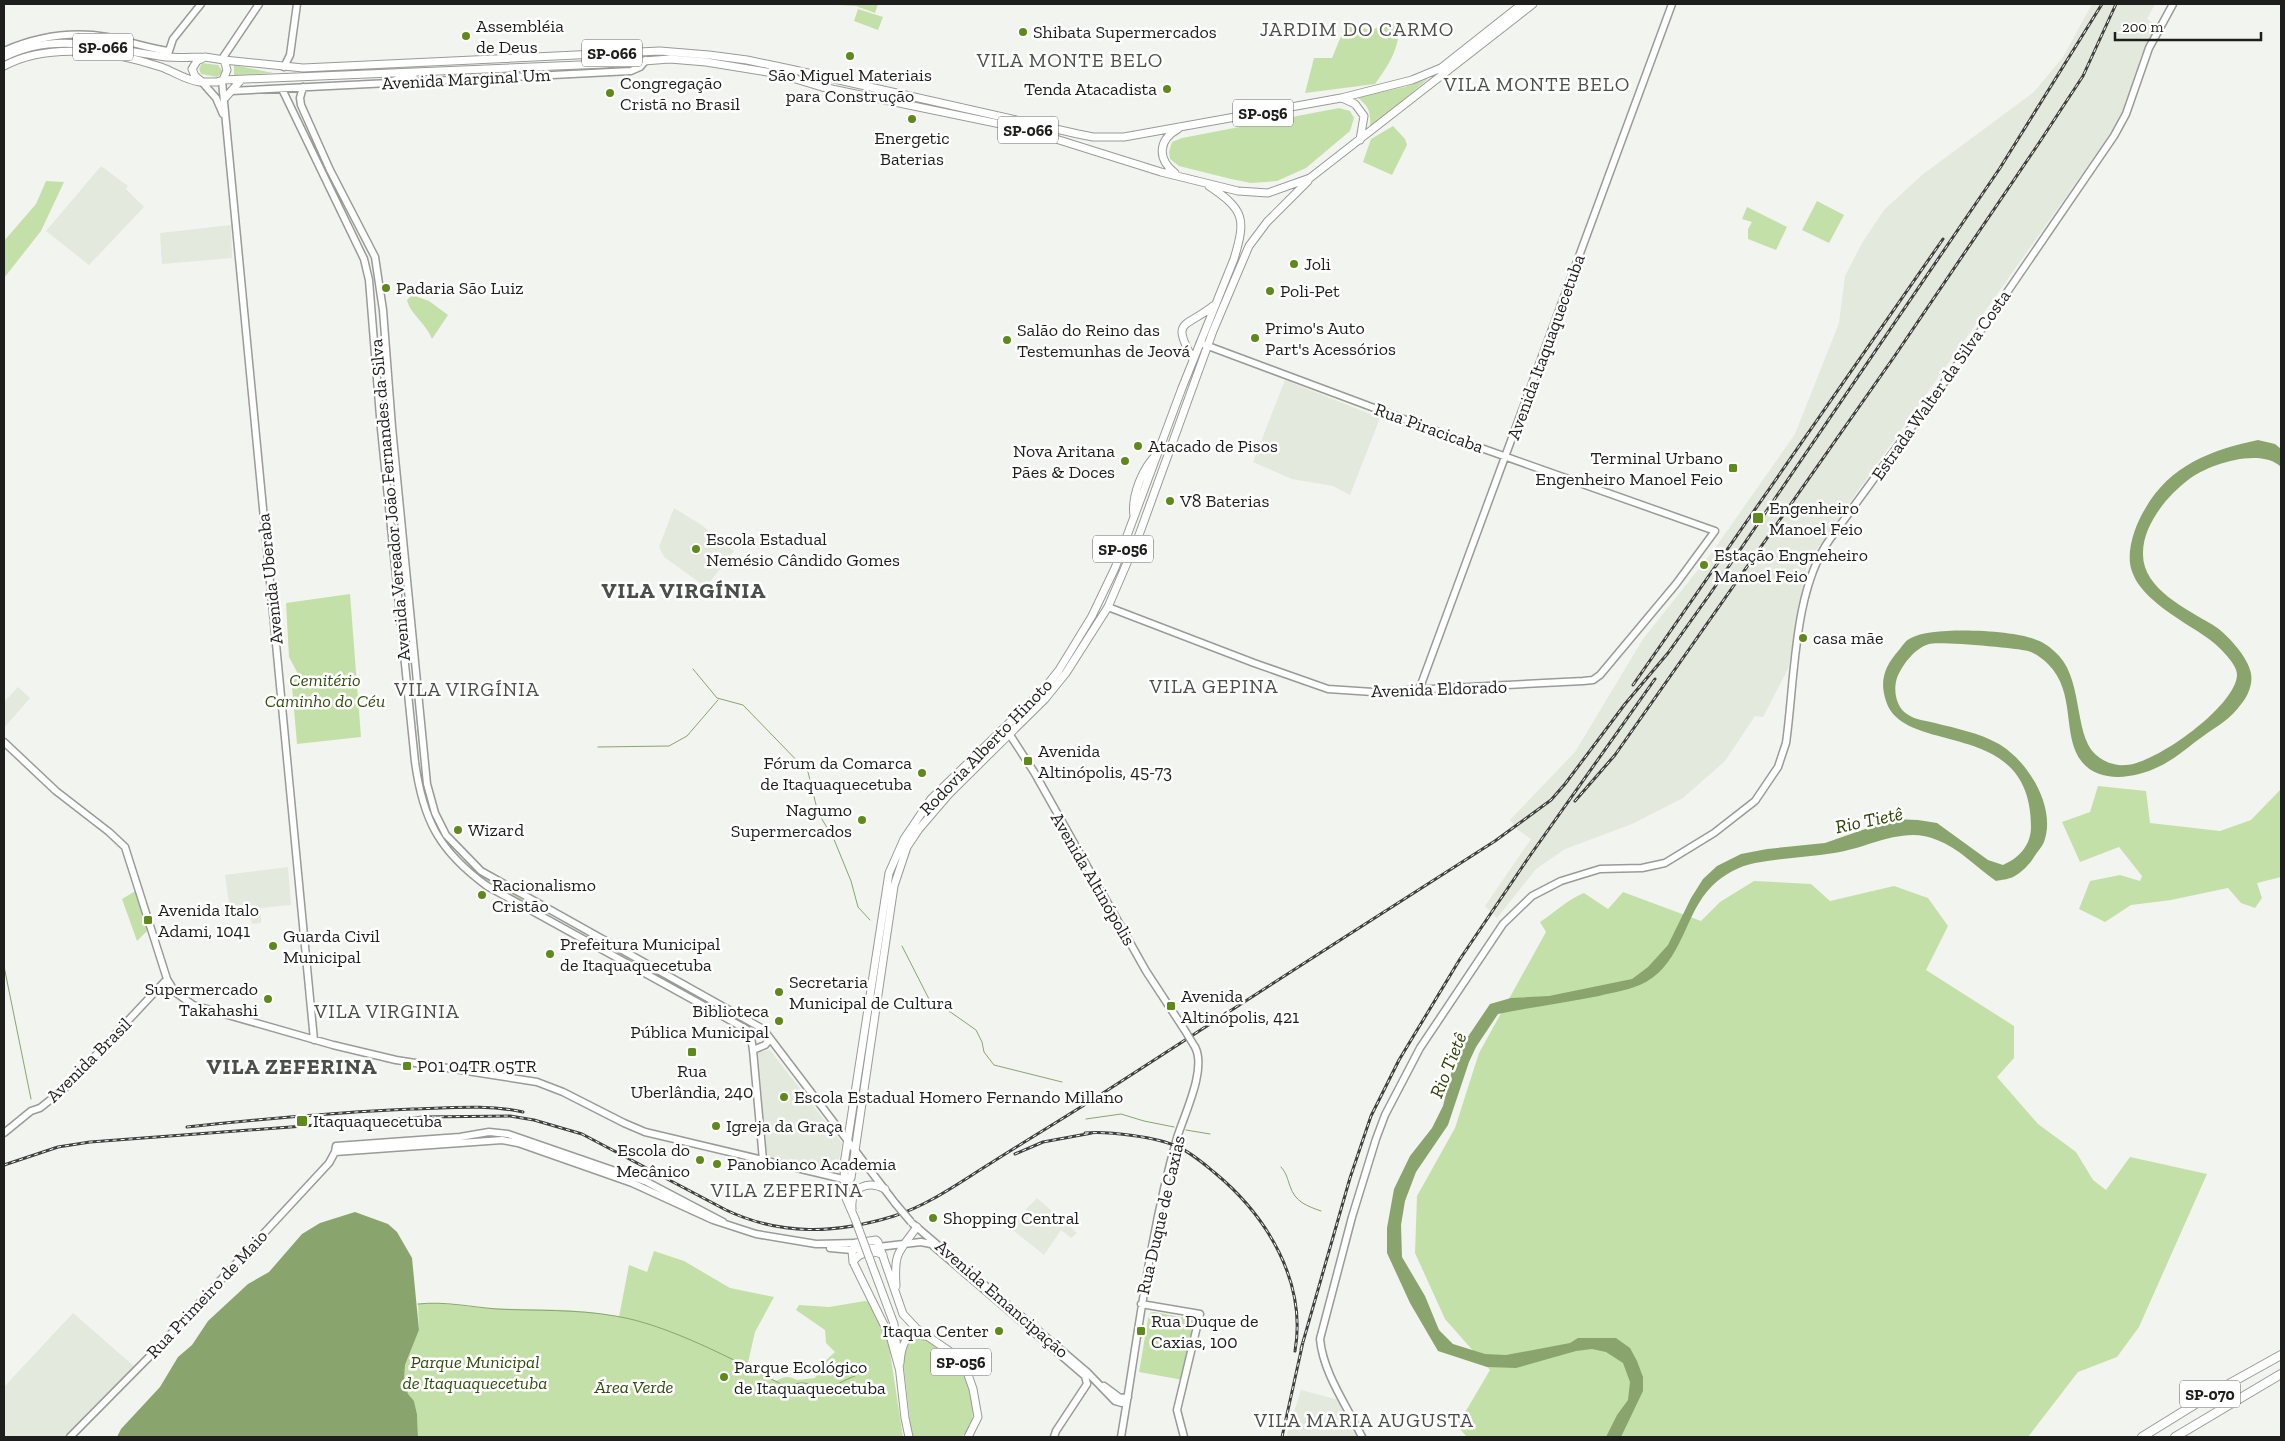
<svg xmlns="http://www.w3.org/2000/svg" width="2285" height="1441" font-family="'Zilla Slab',serif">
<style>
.built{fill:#e3e9dd}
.green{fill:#c4e0a9}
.water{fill:#89a56d}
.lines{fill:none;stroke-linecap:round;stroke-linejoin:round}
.stream{stroke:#89a56d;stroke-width:1}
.secondary-casing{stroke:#989b96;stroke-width:9}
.primary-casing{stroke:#989b96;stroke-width:9}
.highway-casing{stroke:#989b96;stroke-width:10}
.secondary{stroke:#fff;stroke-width:6}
.primary{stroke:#fff;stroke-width:7}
.highway{stroke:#fff;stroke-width:8}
.rail-casing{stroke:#40403f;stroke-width:3}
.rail{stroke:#fff;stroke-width:1;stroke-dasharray:4;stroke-linecap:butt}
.secondary-bridge-casing{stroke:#989b96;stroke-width:9;stroke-linecap:butt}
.primary-bridge-casing{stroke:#989b96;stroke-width:9;stroke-linecap:butt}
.secondary-bridge{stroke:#fff;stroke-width:6}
.primary-bridge{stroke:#fff;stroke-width:7}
.poi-dot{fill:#5e8a1b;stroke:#fff;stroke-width:2}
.labels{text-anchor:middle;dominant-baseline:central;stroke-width:5;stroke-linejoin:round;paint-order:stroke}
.shield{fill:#fff;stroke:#626261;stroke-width:1}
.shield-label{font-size:16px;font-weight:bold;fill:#1e1e1d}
.poi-label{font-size:18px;fill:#1e1e1d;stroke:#fff;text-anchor:start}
.street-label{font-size:18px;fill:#1e1e1d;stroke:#fff}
.park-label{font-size:18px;font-style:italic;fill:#334d0f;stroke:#fff}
.water-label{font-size:19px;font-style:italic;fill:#2a4302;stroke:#fff}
.quarter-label{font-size:20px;letter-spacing:1px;fill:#4c4e4a;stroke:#fff}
.district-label{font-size:22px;font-weight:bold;letter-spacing:1px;fill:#4c4e4a;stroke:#fff}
</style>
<rect width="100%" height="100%" fill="#f2f4ef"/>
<!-- built -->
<path class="built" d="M2092,4h63l-8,15 10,7 -16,30 -18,60 -316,447 -19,106 -25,48 -8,-1 -30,45 -42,37 -51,26 -67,25 -29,20 -39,49 -12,-12 46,-67 -13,-9 -8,-10 65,-68 68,-113 70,-88 82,-117 44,-111 6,-47 17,-33 22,-33 38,-35 112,-83 29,-35z
M101,166l27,20 -2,3 18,18 -55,58 -43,-34z
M231,225l1,33 -70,6 -2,-31z
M1285,380l95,38 -30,77 -17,-9 -41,-7 -39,-17z
M674,508l29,18 31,25 -28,36 -42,-30 -5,-10z
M18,687l12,11 -26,30v-26z
M288,867l3,38 -30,3v15l-9,1 -3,-14 -19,1 -5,-36z
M770,1050l72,93 -5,29 -70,-15 -9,-105z
M1037,1198l40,35 -6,5 -10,-8 -17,25 -35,-28z
M73,1313l62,54 -68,70h-63v-50z
M1301,1390l38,10 20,37h-73z"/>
<!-- green -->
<path class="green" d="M819,4h59l-3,9 -19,-7z
M858,9l25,8 -5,13 -24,-9z
M1346,24l25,6 16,-6h13c-2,27 -10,39 -25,60l-70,9 9,-35h18z
M202,63l16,2 5,7 -6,5 -16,-3 -2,-5z
M234,65l39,8 -39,2z
M1428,79l-56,47 -2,-1c1,-14 -2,-19 -13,-28l48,-10z
M1339,108l11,3 4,7 -4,13 -44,37 -29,13 -26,2 -20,-4 -52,-13 -9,-7 -1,-7 3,-10 10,-4z
M1393,126l12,13 2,6 -15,30 -29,-13 8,-23z
M46,181l18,1 -23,49 -37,47v-37l32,-37z
M1817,201l27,14 -15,28 -27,-13z
M1747,207l40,20 -11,23 -28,-11v-10l4,-7 -10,-3z
M412,295l17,6 19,14 -16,24c-6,-16 -22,-25 -25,-39z
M350,594l11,143 -64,7 -5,-58 5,-14 -8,-15 -3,-54z
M2098,786l48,5 4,32 70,8 31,-11 30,-31v88l-24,6 5,15 -7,10 -14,-5 -13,-15 -57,12 -40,5 -26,17 -26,-13 11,-28 30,-6 20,6 2,-5 -23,-29 -39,15 -18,-40 28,-10z
M473,869l56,33 -1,3 -56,-32z
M1754,881l57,3 19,17 64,-15 34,12 20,28 -22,44 88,56v32l-17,19 41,47 38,28 17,28 13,10 24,-33 77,17 -68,153 -22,30 -39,15 -50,65h-561l-10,-11 33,-56 -45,-51 -30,-66 2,-57 38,-68 24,-75 67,-121 -6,-10c15,-10 27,-22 44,-29l24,16 15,-17 78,29 19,-19z
M137,890l13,38 -13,13 -15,-42z
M654,1251l30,10 46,27 44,9 -19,35 -8,35 29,14c8,-5 13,-5 21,-1l18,-2 6,-13 14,-13 -9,-9 -1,-13 -29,-20 3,-5 30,2 36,-6 4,1 19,37 15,98h-485l-1,-23 -3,-13 -6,-6 -4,-14 1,-16 14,-35 -1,-26c23,-3 46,3 69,4 44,2 89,-1 132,9l10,-52 18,7z
M1154,1312l43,8 -14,60 -44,-8 9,-53 2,-6z
M916,1338c15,1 35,13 44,25 10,14 16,46 11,62 -2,5 -6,8 -10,12h-49l-9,-77c1,-11 3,-17 13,-22z"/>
<!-- water -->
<path class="water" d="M2258,440l17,4 6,5v18c-20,-20 -73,-3 -93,13 -21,16 -45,45 -45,73 -1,36 44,56 70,72 13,8 33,30 37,45 4,11 -1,24 -8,33 -11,16 -25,23 -40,34 -14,10 -28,23 -44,30 -22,11 -58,17 -76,-5 -21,-26 -5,-69 -34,-98 -5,-5 -13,-11 -20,-13 -12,-3 -90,-10 -99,-7 -14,4 -27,21 -32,34 -4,12 -1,29 10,36 8,6 20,7 28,9 20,5 44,10 62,20 30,16 60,64 47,99 -2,5 -7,10 -10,15 -4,7 -13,16 -21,20 -4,2 -12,3 -17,4 -19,-13 -37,-33 -59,-41 -34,-15 -70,9 -103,13 -26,4 -53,5 -79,10 -16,3 -32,12 -43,23 -28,28 -29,75 -66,96 -15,8 -32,10 -47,14 -34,7 -68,11 -101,18l-22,33 -7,15 -21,63 -32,47 -11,29 -4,24 1,32 23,39 14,34 14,14 32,10 21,1 64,-12 8,-5h38l14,10 7,13 6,16v14l-22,46h-15l11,-22 11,-15 2,-18 -7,-19 -17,-11 -14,-3 -16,2 -60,17 -29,-1 -49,-16 -28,-48 -23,-50v-25l7,-39 16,-33 22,-28 11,-22 9,-36 11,-26 27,-40 21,-6 38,-2 83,-17 16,-12 20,-22 23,-47 12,-19 14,-13 24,-12 26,-5 58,-6 69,-24 24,1 19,3 51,37 15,5c16,-7 28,-20 28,-38 0,-112 -127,-69 -145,-126 -7,-21 -1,-35 13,-51 4,-5 7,-10 12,-12 21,-12 100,-8 123,1 7,2 15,7 20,12 30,24 19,82 41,103 9,8 19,12 31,11 29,-1 110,-59 111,-90 0,-7 -6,-14 -10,-19 -15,-18 -31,-25 -50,-38 -15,-10 -37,-26 -44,-44 -9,-19 2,-49 12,-65 25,-44 66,-59 113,-69z
M355,1212l33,12 9,8 15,26 7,72 -14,35 -1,16 4,13 6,7 3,13 1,23h-301l4,-8 39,-42 18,-30 14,-12 16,-24 40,-37 21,-12 33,-38 18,-11z"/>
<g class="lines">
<!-- stream -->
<path class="stream" d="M693,669l24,29 26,7 65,67 10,41 15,24 18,44 7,26 12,13
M598,747l71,-1 18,-10 31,-36
M902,946l28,55 19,10 27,19 6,12 2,10 10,13 68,17
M4,966l27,133
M1086,1119l35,-5 23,7 30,6
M1186,1130l24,4
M1281,1167c6,7 6,11 9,19 5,16 17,20 31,25
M418,1304c27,-3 52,3 79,5 40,2 79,0 118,7 52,8 119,44 166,68 8,1 12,0 20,-1 7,-1 13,5 20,5 12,0 23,-8 34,-12"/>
<defs>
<path id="secondary" d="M4,51c32,-14 68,-20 103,-14 21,4 41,11 61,14
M168,54l5,-15 28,-35
M222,59l37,-55
M284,67l6,-12 7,-51
M222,81l92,959
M202,82l14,16 7,16
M303,87l-3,11 1,7 29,65 45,87 8,53 9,117 35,357 8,29 11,22 35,36 282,158 132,174
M282,89l82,170 5,21 12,149 34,333c8,58 24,89 72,124l259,143 5,8 2,13 10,110
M231,91l400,-20 9,-4 6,-7
M1108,607l146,56 74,26 45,3 210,-11 10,-1 7,-5 76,-91 39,-53 -231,-82 -284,-106
M1419,690l253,-686
M1002,730l8,5 24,37 112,199 38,58
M4,742l52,49 53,41 16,15 42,132 8,13 18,13 140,40 63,15 141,22 26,10 61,31 21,9 198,47
M753,1050l12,-5 5,-6
M4,1133l27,-22 9,-3 24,-19 103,-110
M335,1152l167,-12 16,3 114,40 81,37 43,14 60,10 40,-1
M913,1224l174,148 28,29 7,2
M830,1248l22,2 69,-8 10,2 154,132 2,8
M1141,1304l59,10 -23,96 7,27
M1104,1386l16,12 8,-1
M70,1437l83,-84 176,-190 6,-11 1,-6 124,-9 29,-5 19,2 139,48 76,40
M1054,1437l2,-6 31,-47
M1121,1437c17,-99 28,-201 56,-299 7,-23 30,-69 18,-91
M1362,1437c-15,-31 -39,-64 -42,-98l32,-122 24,-78 9,-24 35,-67 83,-124 29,-28 29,-15 39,-12 42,-1 23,-5 49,-30 41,-32 23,-34 8,-24c9,-63 7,-153 44,-204l132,-181 152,-222 12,-22 23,-66 24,-44"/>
<path id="primary" d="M4,57c52,-27 107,-7 162,0 13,1 26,0 39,0
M205,57l19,3 3,10 -4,10 -6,2h-15l-7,-6 -3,-7 5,-8z
M224,60l79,8 357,-17 49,4 38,5 43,9 288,65 15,3h31l217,-39 71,-18 29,-12 81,-64
M4,66c45,-24 109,-15 157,1 14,5 24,13 39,15
M223,80l381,-16 66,-5 36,3 73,12 43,13 202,42 137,43 77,19 30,2 42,-15 223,-174
M387,83l26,-8
M225,98l16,-18
M1342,98l13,6 9,12 -4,24
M1175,173c-18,-14 -17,-33 3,-44
M1193,359c-23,-40 -7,-31 20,-53
M1134,516c-3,-21 9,-49 24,-63
M843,1179l5,1 3,-2 43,-292 13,-39 12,-18 30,-35 96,-95 21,-26 42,-66 31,-72 74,-204 36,-85 18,-24 41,-41
M852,1209c-2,-22 15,-29 33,-20
M855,1219l-10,-23 -1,-32 45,-291 15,-34 27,-40 113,-110 15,-19 33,-54 23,-48 67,-180 52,-129c12,-40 11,-49 -25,-73
M869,1257l25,67 3,25
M853,1262c6,-10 20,-13 30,-7
M896,1286c-2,-34 2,-33 21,-59
M900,1363c1,-14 4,-33 24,-27
M899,1365l6,53 4,19
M899,1368l-8,-29 -38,-77 -1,-11 4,-8 20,-3 2,2 25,72 14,15 35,24 14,16 7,20 5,28 -10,20"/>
<path id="highway" d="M2142,1437l76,-47 63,-35
M2175,1437l106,-63"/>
</defs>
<!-- secondary casing -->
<use href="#secondary" class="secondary-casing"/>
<!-- primary casing -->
<use href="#primary" class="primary-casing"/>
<!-- highway casing -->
<use href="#highway" class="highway-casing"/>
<!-- secondary -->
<use href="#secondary" class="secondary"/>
<!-- primary -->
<use href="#primary" class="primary"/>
<!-- highway -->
<use href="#highway" class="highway"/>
<defs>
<path id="rail" d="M1633,685l310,-446
M1575,801l40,-46 279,-398 145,-214 44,-67 33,-72
M187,1127c75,-8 151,-15 226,-18 37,-1 74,-5 110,3
M1085,1133c23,-2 73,4 93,14 14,6 26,17 37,26 52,43 92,109 80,178
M1015,1154l28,-12 49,-9
M4,1165l54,-18 32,-5 334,-25 86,-1 24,4 48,14 144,76c55,26 110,24 168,6 35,-11 66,-34 97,-53 36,-23 73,-45 109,-68 131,-85 263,-170 395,-254l56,-41 14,-16 60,-80 43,-51 42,-59 290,-426 102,-164
M1301,1349l49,-171 21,-62 28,-56 61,-101 69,-102 126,-178
M1282,1437l21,-95"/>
</defs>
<!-- rail casing -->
<use href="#rail" class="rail-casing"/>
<!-- rail -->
<use href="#rail" class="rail"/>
<defs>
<path id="secondary-bridge" d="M1184,1029l11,18
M895,1203l16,19"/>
<path id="primary-bridge" d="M855,1219l14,38"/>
</defs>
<!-- secondary-bridge casing -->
<use href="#secondary-bridge" class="secondary-bridge-casing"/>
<!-- primary-bridge casing -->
<use href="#primary-bridge" class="primary-bridge-casing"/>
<!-- secondary-bridge -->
<use href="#secondary-bridge" class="secondary-bridge"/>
<!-- primary-bridge -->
<use href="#primary-bridge" class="primary-bridge"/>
</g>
<!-- markers -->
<g class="poi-dot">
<circle cx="1023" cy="32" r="5"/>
<circle cx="466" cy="36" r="5"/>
<circle cx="850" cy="56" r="5"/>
<circle cx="1167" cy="89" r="5"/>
<circle cx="610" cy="93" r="5"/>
<circle cx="912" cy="119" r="5"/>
<circle cx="1294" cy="264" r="5"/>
<circle cx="386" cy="288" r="5"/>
<circle cx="1270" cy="291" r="5"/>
<circle cx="1255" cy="338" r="5"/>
<circle cx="1007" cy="340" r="5"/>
<circle cx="1138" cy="446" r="5"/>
<circle cx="1125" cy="461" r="5"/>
<rect x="1728" y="463" width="10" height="10" rx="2.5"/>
<circle cx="1170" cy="501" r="5"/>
<rect x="1752" y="512" width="12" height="12" rx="2.5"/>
<circle cx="696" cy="549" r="5"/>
<circle cx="1704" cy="565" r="5"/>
<circle cx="1803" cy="638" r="5"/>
<rect x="1023" y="756" width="10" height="10" rx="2.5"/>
<circle cx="922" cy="773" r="5"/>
<circle cx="862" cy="820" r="5"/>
<circle cx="458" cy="830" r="5"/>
<circle cx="482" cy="895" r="5"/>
<rect x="143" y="915" width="10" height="10" rx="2.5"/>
<circle cx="273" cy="946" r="5"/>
<circle cx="550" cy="954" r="5"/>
<circle cx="779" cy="992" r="5"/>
<circle cx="268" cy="999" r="5"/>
<rect x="1166" y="1001" width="10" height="10" rx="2.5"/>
<circle cx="779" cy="1021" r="5"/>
<rect x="687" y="1047" width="10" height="10" rx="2.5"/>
<rect x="402" y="1061" width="10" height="10" rx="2.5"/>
<circle cx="784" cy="1097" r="5"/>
<rect x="296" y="1115" width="12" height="12" rx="2.5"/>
<circle cx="716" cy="1126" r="5"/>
<circle cx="700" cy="1160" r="5"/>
<circle cx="717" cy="1164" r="5"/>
<circle cx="933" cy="1218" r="5"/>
<circle cx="999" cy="1331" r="5"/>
<rect x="1136" y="1326" width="10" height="10" rx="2.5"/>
<circle cx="724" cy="1377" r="5"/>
</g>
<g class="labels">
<!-- shield labels -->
<g class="shield">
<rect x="73" y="33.5" width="60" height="27" rx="4"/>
<rect x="582" y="39.5" width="60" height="27" rx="4"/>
<rect x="1233" y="99.5" width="60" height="27" rx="4"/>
<rect x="998" y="116.5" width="60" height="27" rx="4"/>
<rect x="1093" y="535.5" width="60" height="27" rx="4"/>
<rect x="931" y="1348.5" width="60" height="27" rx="4"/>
<rect x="2180" y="1380.5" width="60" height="27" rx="4"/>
</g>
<g class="shield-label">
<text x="103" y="47">SP-066</text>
<text x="612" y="53">SP-066</text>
<text x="1263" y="113">SP-056</text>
<text x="1028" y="130">SP-066</text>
<text x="1123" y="549">SP-056</text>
<text x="961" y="1362">SP-056</text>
<text x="2210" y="1394">SP-070</text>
</g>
<!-- poi labels -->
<g class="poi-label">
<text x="476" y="26">Assembléia<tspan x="476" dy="21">de Deus</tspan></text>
<text x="1033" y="32">Shibata Supermercados</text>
<text x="850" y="75" text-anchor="middle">São Miguel Materiais<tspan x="850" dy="21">para Construção</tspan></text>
<text x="620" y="83">Congregação<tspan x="620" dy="21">Cristã no Brasil</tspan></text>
<text x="1157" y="89" text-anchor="end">Tenda Atacadista</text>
<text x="912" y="138" text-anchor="middle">Energetic<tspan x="912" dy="21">Baterias</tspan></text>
<text x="1304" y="264">Joli</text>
<text x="396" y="288">Padaria São Luiz</text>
<text x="1280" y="291">Poli-Pet</text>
<text x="1265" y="328">Primo's Auto<tspan x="1265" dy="21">Part's Acessórios</tspan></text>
<text x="1017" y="330">Salão do Reino das<tspan x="1017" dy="21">Testemunhas de Jeová</tspan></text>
<text x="1148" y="446">Atacado de Pisos</text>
<text x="1115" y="451" text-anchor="end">Nova Aritana<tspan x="1115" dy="21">Pães &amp; Doces</tspan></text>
<text x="1723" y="458" text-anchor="end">Terminal Urbano<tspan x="1723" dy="21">Engenheiro Manoel Feio</tspan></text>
<text x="1180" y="501">V8 Baterias</text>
<text x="1769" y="508">Engenheiro<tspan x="1769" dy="21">Manoel Feio</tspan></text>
<text x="706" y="539">Escola Estadual<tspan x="706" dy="21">Nemésio Cândido Gomes</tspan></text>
<text x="1714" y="555">Estação Engneheiro<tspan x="1714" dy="21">Manoel Feio</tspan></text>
<text x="1813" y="638">casa mãe</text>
<text x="1038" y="751">Avenida<tspan x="1038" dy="21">Altinópolis, 45-73</tspan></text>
<text x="912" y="763" text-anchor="end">Fórum da Comarca<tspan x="912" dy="21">de Itaquaquecetuba</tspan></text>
<text x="852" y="810" text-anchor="end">Nagumo<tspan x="852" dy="21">Supermercados</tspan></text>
<text x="468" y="830">Wizard</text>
<text x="492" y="885">Racionalismo<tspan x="492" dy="21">Cristão</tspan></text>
<text x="158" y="910">Avenida Italo<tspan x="158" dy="21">Adami, 1041</tspan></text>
<text x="283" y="936">Guarda Civil<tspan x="283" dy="21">Municipal</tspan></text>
<text x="560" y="944">Prefeitura Municipal<tspan x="560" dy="21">de Itaquaquecetuba</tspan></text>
<text x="789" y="982">Secretaria<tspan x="789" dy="21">Municipal de Cultura</tspan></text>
<text x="258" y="989" text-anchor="end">Supermercado<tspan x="258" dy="21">Takahashi</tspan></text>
<text x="1181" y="996">Avenida<tspan x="1181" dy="21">Altinópolis, 421</tspan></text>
<text x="769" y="1011" text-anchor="end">Biblioteca<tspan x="769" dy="21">Pública Municipal</tspan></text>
<text x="417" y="1066">P01 04TR 05TR</text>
<text x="692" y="1071" text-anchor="middle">Rua<tspan x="692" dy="21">Uberlândia, 240</tspan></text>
<text x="794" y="1097">Escola Estadual Homero Fernando Millano</text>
<text x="313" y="1121">Itaquaquecetuba</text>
<text x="726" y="1126">Igreja da Graça</text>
<text x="690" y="1150" text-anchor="end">Escola do<tspan x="690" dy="21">Mecânico</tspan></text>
<text x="727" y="1164">Panobianco Academia</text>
<text x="943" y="1218">Shopping Central</text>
<text x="1151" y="1321">Rua Duque de<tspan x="1151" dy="21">Caxias, 100</tspan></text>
<text x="989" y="1331" text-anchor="end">Itaqua Center</text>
<text x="734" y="1367">Parque Ecológico<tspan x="734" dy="21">de Itaquaquecetuba</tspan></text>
</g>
<!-- street labels -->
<g class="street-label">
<text transform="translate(466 79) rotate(-3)">Avenida Marginal Um</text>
<text transform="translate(1546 347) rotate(-70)">Avenida Itaquaquecetuba</text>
<text transform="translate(1941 385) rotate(-55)">Estrada Walter da Silva Costa</text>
<text transform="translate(1429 428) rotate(20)">Rua Piracicaba</text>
<text transform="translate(390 500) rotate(-95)">Avenida Vereador João Fernandes da Silva</text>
<text transform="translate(270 579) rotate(-96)">Avenida Uberaba</text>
<text transform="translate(1439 689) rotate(-2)">Avenida Eldorado</text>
<text transform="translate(986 747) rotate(-46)">Rodovia Alberto Hinoto</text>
<text transform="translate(1093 879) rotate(60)">Avenida Altinópolis</text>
<text transform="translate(89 1060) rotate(-45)">Avenida Brasil</text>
<text transform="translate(1161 1215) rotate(-77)">Rua Duque de Caxias</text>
<text transform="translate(207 1294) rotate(-47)">Rua Primeiro de Maio</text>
<text transform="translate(1002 1299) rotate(41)">Avenida Emancipação</text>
</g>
<!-- park labels -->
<g class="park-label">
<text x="325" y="680">Cemitério<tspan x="325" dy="21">Caminho do Céu</tspan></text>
<text x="475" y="1362">Parque Municipal<tspan x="475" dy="21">de Itaquaquecetuba</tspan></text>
<text x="634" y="1387">Área Verde</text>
</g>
<!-- water labels -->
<g class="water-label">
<text transform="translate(1869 820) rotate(-12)">Rio Tietê</text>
<text transform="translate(1448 1065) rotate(-68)">Rio Tietê</text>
</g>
<!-- quarter labels -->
<g class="quarter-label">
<text x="1357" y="29">JARDIM DO CARMO</text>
<text x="1070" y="60">VILA MONTE BELO</text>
<text x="1537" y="84">VILA MONTE BELO</text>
<text x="1214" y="686">VILA GEPINA</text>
<text x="467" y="689">VILA VIRGÍNIA</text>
<text x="387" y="1011">VILA VIRGINIA</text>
<text x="787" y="1190">VILA ZEFERINA</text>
<text x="1364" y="1420">VILA MARIA AUGUSTA</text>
</g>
<!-- district labels -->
<g class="district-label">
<text x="684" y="590">VILA VIRGÍNIA</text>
<text x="292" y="1066">VILA ZEFERINA</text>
</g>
</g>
<!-- border -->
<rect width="2285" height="1441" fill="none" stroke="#1e1e1d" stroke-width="10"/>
<!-- scale -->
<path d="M2115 32v8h146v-8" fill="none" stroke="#1e1e1d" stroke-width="2.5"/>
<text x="2122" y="32" font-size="15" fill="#1e1e1d" stroke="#ffffff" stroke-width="4" paint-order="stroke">200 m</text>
</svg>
